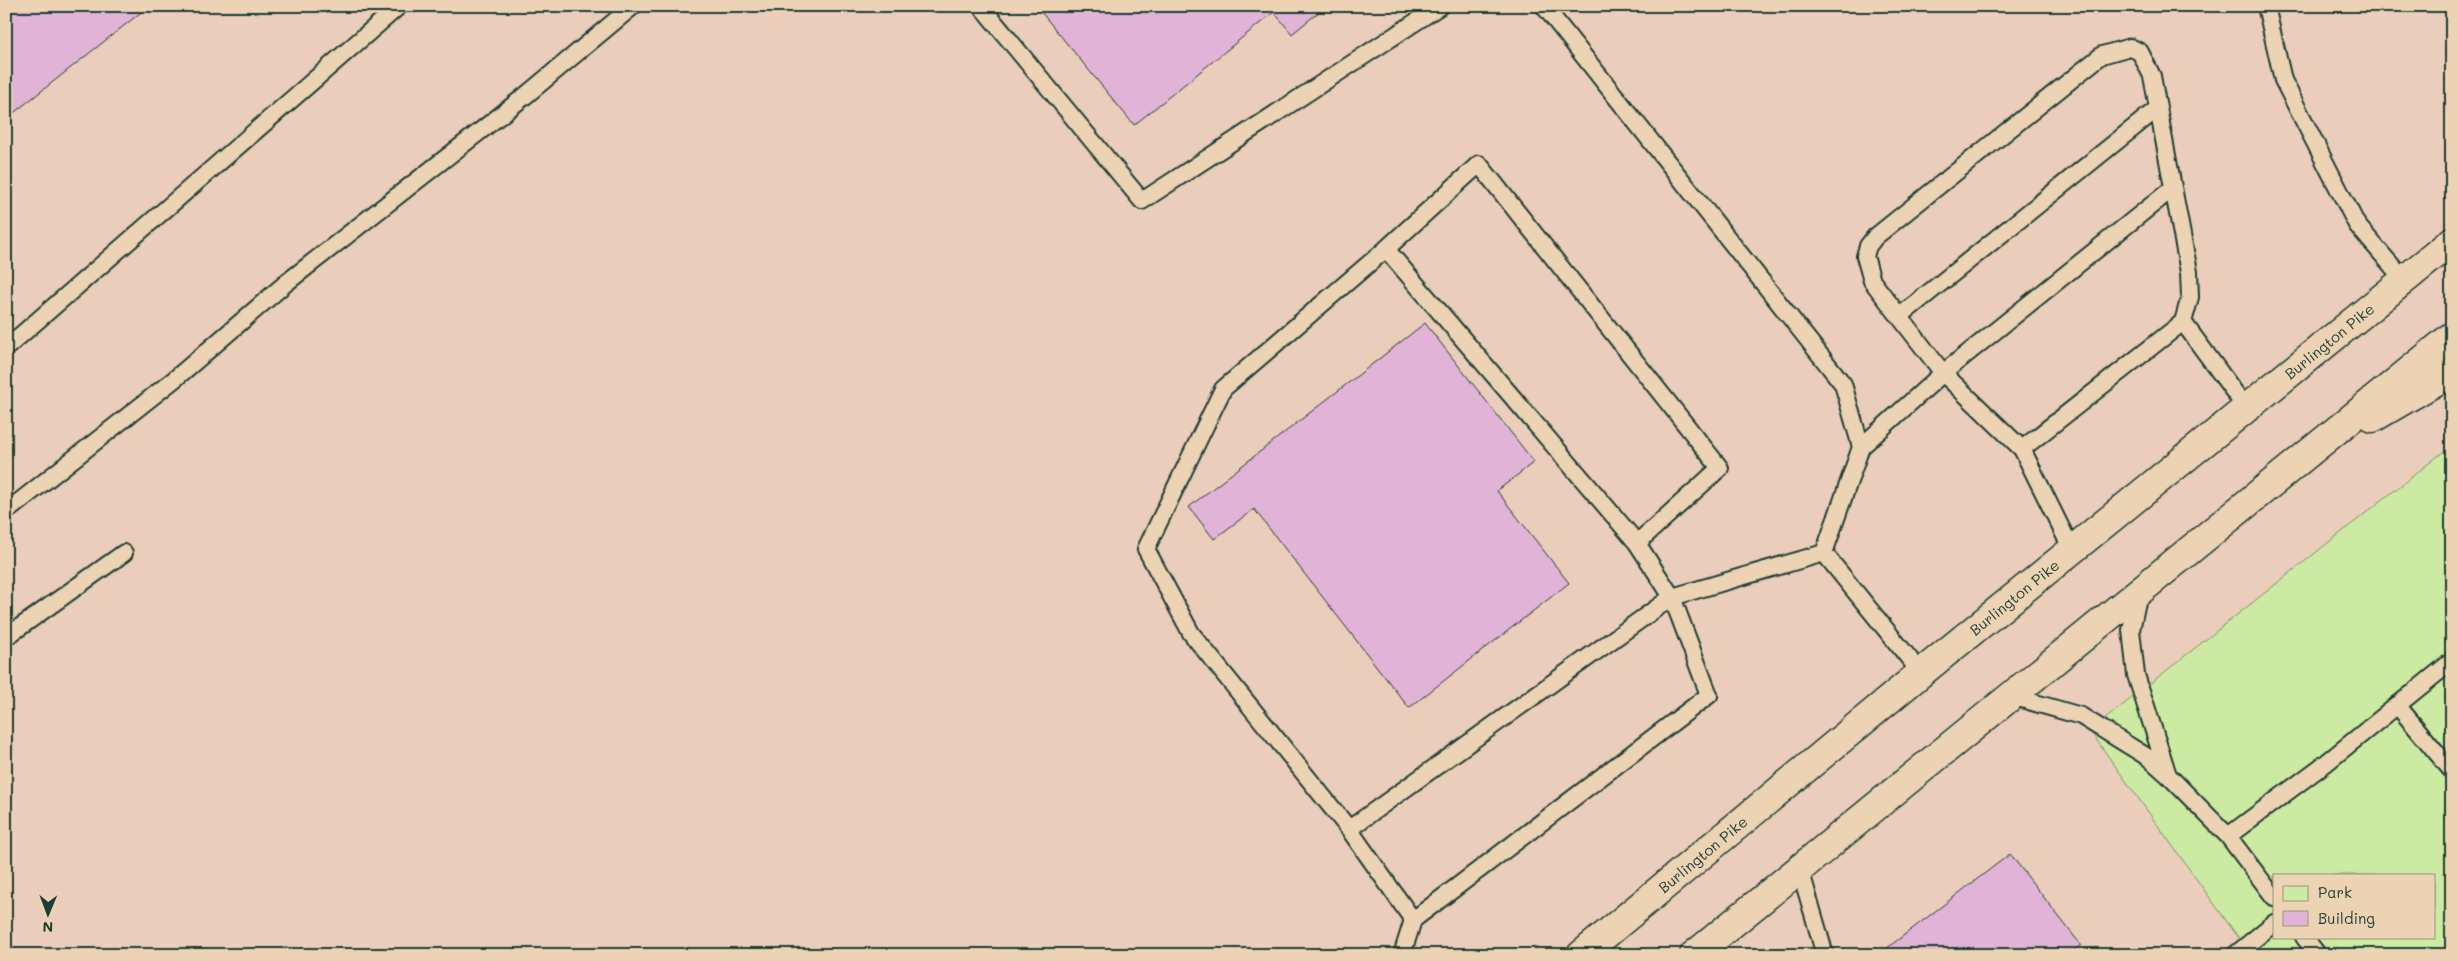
<svg xmlns="http://www.w3.org/2000/svg" width="2458" height="961" font-family="Mali,sans-serif">
<style>
.green{fill:#cceaa2;stroke:#76946b;fill-rule:evenodd}
.building{fill:#e1b3d6;stroke:#1f3d34}
.lines{fill:none;stroke-linecap:round;stroke-linejoin:round}
.lane-casing{stroke:#1f3d34;stroke-width:20}
.highway-casing{stroke:#1f3d34;stroke-width:31}
.lane{stroke:#ecd3b3;stroke-width:16}
.highway{stroke:#ecd3b3;stroke-width:28}
.labels{text-anchor:middle;dominant-baseline:central;stroke-width:4;stroke-linejoin:round;paint-order:stroke}
.street-label{font-size:15px;fill:#1f3d34;stroke:#ecd3b3}
</style>
<rect width="100%" height="100%" fill="#eacdba"/>
<filter id="ink" filterUnits="userSpaceOnUse"><feTurbulence type="fractalNoise" baseFrequency=".02" numOctaves="2"/><feDisplacementMap in="SourceGraphic" scale="10" xChannelSelector="R" yChannelSelector="G"/><feConvolveMatrix kernelMatrix="1 2 1 2 8 2 1 2 1" color-interpolation-filters="sRGB"/></filter>
<g filter="url(#ink)">
<!-- green -->
<path class="green" d="M2452,445v510h-201l-161,-224zM2274,875h160v62h-160z"/>
<!-- building -->
<path class="building" d="M6,6h143l-143,113z
M1036,6h290l-34,28 -18,-22 -140,113z
M1425,323l109,139 -37,29 72,92 -160,125 -155,-199 -40,30 -25,-32z
M2010,854l71,91 -13,10h-190z"/>
<g class="lines">
<defs>
<path id="lane" d="M981,6l161,195 298,-195
M1544,6l299,378 18,63 -37,106
M2266,6l17,74 74,145 47,55
M1386,249l93,-85 241,304 -83,75
M1900,316l258,-208
M2183,322l63,86
M6,348l393,-342
M1861,447l82,-74 79,76 50,101
M2022,449l161,-127 7,-25 -1,-25 -37,-196 -12,-24 -10,-5 -28,8 -227,182 -7,9 -3,10 7,25 71,92 230,-185
M6,512l170,-134 110,-95 239,-187 108,-90
M6,637l118,-84
M2011,696l70,20 68,42 19,17 -32,-100 -5,-45 8,-38
M2397,705l55,66
M2168,775l60,61 46,61
M1349,829l323,-232 37,98 -296,225
M2228,836l98,-73 126,-102
M1800,869l25,86
M2304,937l14,18
M1402,955l11,-35 -64,-91 -158,-196 -45,-84 77,-160 163,-140 251,294 35,54 152,-44 97,120
M2235,955l39,-32"/>
<g id="highway">
<path d="M2373,418l79,-46"/>
<path id="s1" d="M1581,955l340,-282 531,-432"/>
<path d="M1694,955l758,-619"/>
</g>
</defs>
<!-- lane casing -->
<use href="#lane" class="lane-casing"/>
<!-- highway casing -->
<use href="#highway" class="highway-casing"/>
<!-- lane -->
<use href="#lane" class="lane"/>
<!-- highway -->
<use href="#highway" class="highway"/>
</g>
</g>
<g class="labels">
<!-- street labels -->
<g class="street-label">
<text stroke="none"><textPath href="#s1" startOffset="968">Burlington Pike</textPath></text>
<text stroke="none"><textPath href="#s1" startOffset="562">Burlington Pike</textPath></text>
<text stroke="none"><textPath href="#s1" startOffset="158">Burlington Pike</textPath></text>
</g>
</g>
<!-- margin -->
<rect width="2458" height="961" fill="none" stroke="#ecd3b3" stroke-width="25"/>
<rect x="12" y="12" width="2433" height="936" fill="none" stroke="#1f3d34" stroke-width="2" filter="url(#ink)"/>
<!-- legend -->
<rect x="2273" y="874" width="162" height="65" fill="#ecd3b3" stroke="#9a9780"/>
<rect x="2283" y="886" width="25" height="15" fill="#cceaa2" stroke="#9a9780"/>
<text x="2318" y="898" font-size="15" fill="#1f3d34">Park</text>
<rect x="2283" y="911" width="25" height="15" fill="#e1b3d6" stroke="#9a9780"/>
<text x="2318" y="924" font-size="15" fill="#1f3d34">Building</text>
<!-- north arrow -->
<g transform="translate(48 914) rotate(181)" stroke="#ecd3b3" stroke-width="4" paint-order="stroke">
<path d="M0-4L9 19L0 12L-9 19Z" fill="#1f3d34"/>
<text y="-8" font-size="14" font-weight="bold" text-anchor="middle" fill="#1f3d34">N</text>
</g>
</svg>
